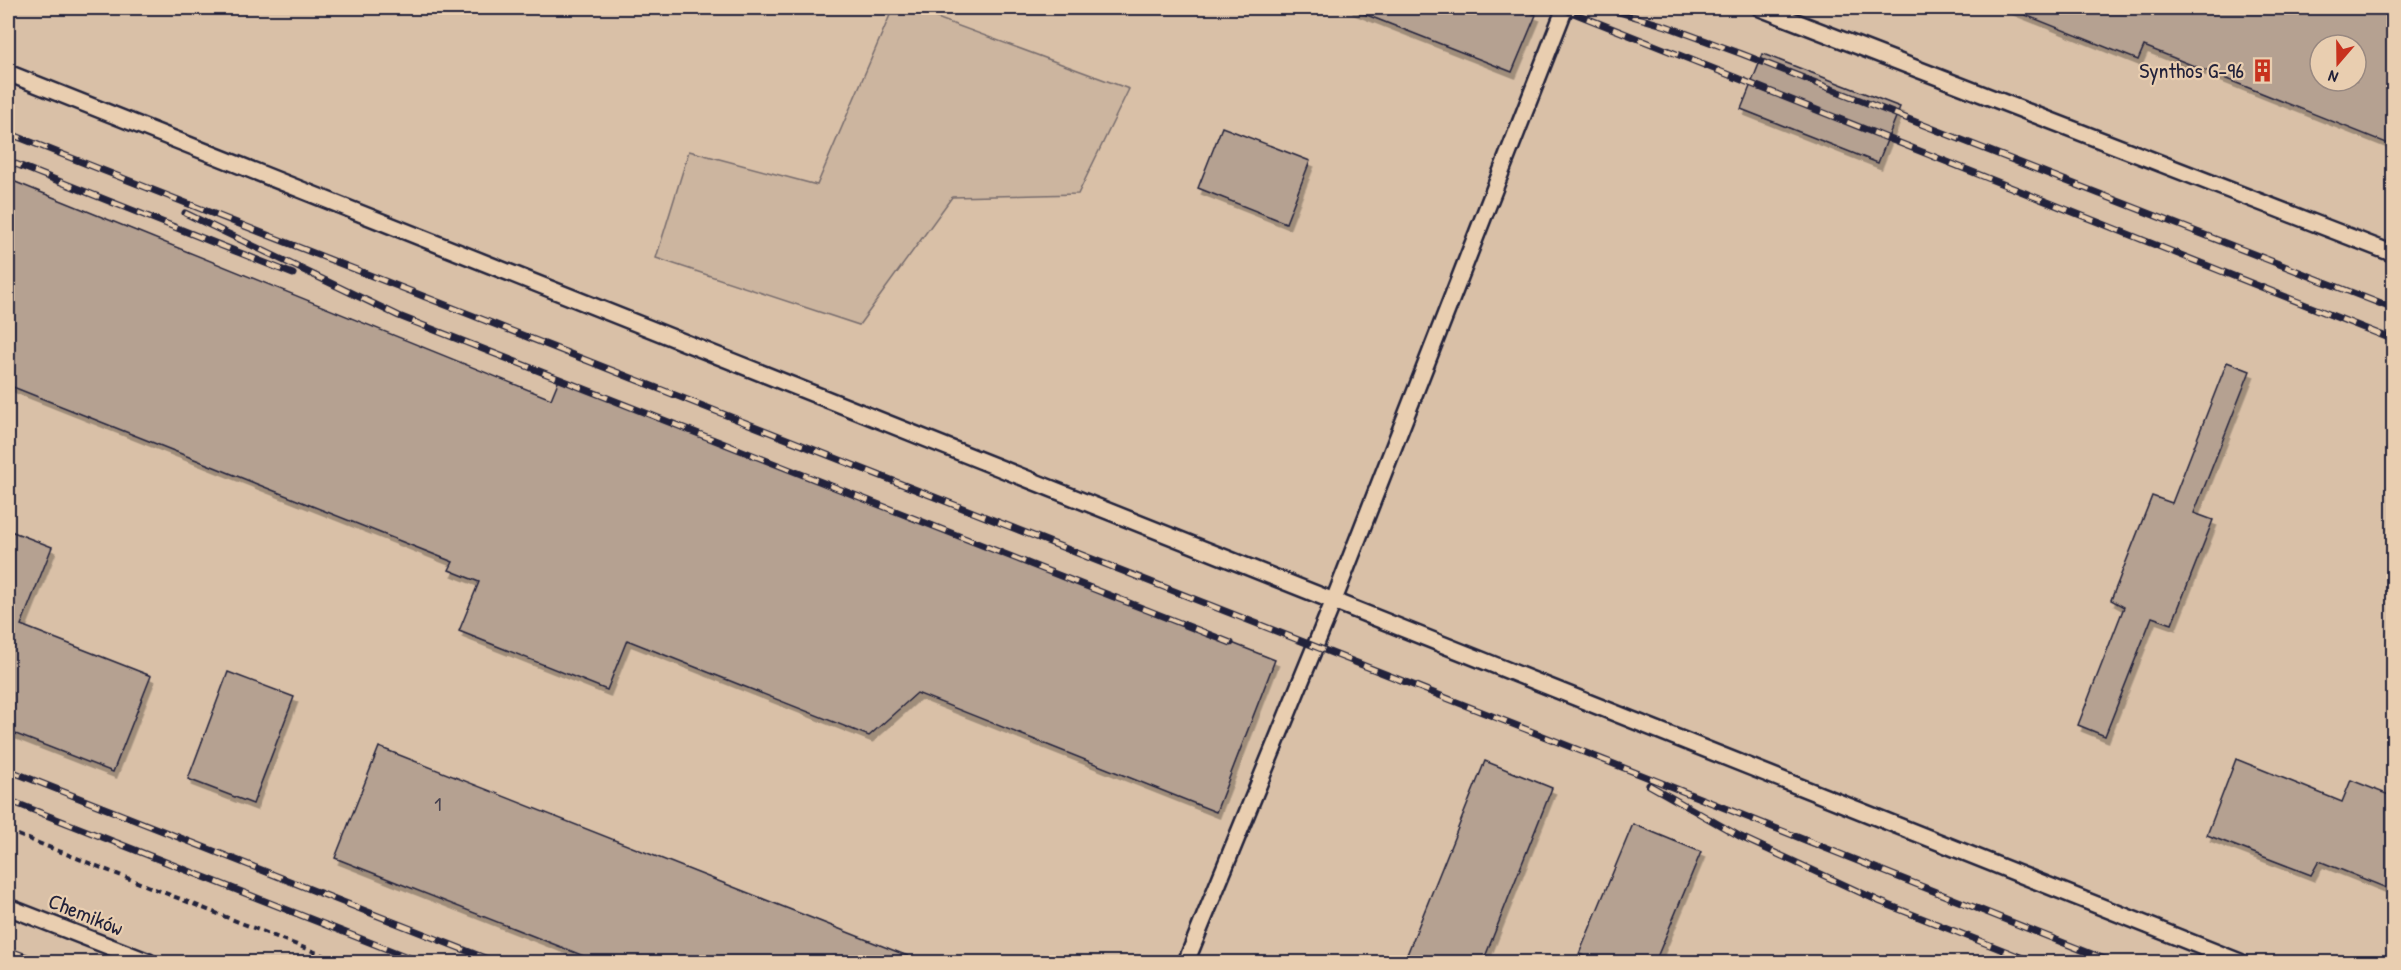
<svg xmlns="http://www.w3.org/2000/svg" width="2401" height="970" font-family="'Patrick Hand',sans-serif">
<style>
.built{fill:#d9c0a7;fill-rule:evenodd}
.green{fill:#ccb59f;stroke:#776c6d;stroke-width:1.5}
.building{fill:#b5a191;stroke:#22223b;stroke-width:1.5;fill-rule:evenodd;filter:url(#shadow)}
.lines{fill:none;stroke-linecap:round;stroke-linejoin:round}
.lane-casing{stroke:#22223b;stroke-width:20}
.path{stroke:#22223b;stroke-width:4;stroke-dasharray:6 4.5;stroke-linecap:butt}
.lane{stroke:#e9ceb0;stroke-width:15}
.rail-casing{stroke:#22223b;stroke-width:7}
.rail{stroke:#e9ceb0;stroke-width:4.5;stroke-dasharray:14;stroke-linecap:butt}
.labels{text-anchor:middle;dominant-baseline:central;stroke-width:4.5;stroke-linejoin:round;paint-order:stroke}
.number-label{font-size:20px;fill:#474250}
.poi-label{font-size:22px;fill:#22223b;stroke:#e9ceb0;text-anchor:end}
.street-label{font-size:22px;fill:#22223b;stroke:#e9ceb0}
</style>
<defs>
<filter id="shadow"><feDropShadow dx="3.5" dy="6" stdDeviation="0" flood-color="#0004"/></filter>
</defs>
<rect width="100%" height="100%" fill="#e9ceb0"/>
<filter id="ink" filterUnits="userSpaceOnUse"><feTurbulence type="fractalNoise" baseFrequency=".0167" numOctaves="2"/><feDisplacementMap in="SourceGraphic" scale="12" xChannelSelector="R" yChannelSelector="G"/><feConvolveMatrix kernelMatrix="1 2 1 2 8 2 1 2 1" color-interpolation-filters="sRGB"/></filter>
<g filter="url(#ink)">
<!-- built -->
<path class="built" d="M8,8h2385v954h-2385zM2320,45h36v36h-36z"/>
<!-- green -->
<path class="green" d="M893,8h17l219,81 -51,105 -126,3 -93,128 -203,-67 33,-107 128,34z"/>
<!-- building -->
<path class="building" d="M1349,8h168l19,7 -24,57z
M2008,8h386v138l-250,-100 -6,14zM2320,45h36v36h-36z
M1763,54l137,53 -22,56 -137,-54z
M1222,127l88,34 -24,62 -88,-35z
M8,179l543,220 9,-22 715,283 -59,152 -299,-119 -48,43 -242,-96 -20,50 -148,-59 20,-49 -30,-12 4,-8 -445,-177z
M2227,362l23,9 -56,142 19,7 -41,104 -20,-7 -47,119 -27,-11 46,-118 -13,-7 41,-104 20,7z
M8,530l44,17 -31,78 130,51 -38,96 -105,-41z
M228,672l66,25 -41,107 -65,-25z
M379,747l544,215h-324l-264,-104z
M2236,759l106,43 9,-22 43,17v94l-75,-30 -8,14 -104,-40z
M1485,761l67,27 -69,174h-79z
M1633,824l68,28 -46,110h-56l-20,-8z"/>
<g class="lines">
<defs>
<path id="lane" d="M1760,8l634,246
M8,73l2232,889
M8,907l141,55
M1186,962l148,-362 231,-592"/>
</defs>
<!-- lane casing -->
<use href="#lane" class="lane-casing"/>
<!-- path -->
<path class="path" d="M8,831l332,131"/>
<!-- lane -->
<use href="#lane" class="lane"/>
<defs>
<path id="rail" d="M1561,8l833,332
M1605,8l61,18 76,28 652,255
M8,133l1596,627 508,202
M8,161l285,113
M185,213l214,103 832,327
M8,770l487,192
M1649,785l92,52 140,65 152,60
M8,800l412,162
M8,950l32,12"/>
</defs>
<!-- rail casing -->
<use href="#rail" class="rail-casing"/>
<!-- rail -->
<use href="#rail" class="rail"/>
</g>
</g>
<!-- icons -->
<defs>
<symbol id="building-bare" viewBox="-9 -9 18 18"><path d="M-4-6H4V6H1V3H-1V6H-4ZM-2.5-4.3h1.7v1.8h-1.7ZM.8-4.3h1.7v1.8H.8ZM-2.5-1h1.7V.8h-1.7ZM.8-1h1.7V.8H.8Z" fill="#c8321e" stroke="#e9ceb0" stroke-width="2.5" paint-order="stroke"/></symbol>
</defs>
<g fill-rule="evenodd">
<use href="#building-bare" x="2246" y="54" width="33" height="33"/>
</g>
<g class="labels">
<!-- number labels -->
<g class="number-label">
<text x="438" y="803">1</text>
</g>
<!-- poi labels -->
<g class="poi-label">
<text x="2244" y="70">Synthos G-96</text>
</g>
<!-- street labels -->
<g class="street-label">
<text transform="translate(86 914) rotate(22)">Chemików</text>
</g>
</g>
<!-- margin -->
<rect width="2401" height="970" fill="none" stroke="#e9ceb0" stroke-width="30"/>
<rect x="15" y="15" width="2371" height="940" fill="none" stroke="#22223b" stroke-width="2" filter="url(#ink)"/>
<!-- north arrow -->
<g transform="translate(2338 63) rotate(200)"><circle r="28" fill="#e9ceb0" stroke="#998981" stroke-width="1.5"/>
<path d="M0-4.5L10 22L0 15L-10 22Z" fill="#c8321e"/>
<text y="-9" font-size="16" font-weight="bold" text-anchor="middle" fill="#22223b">N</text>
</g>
</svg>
